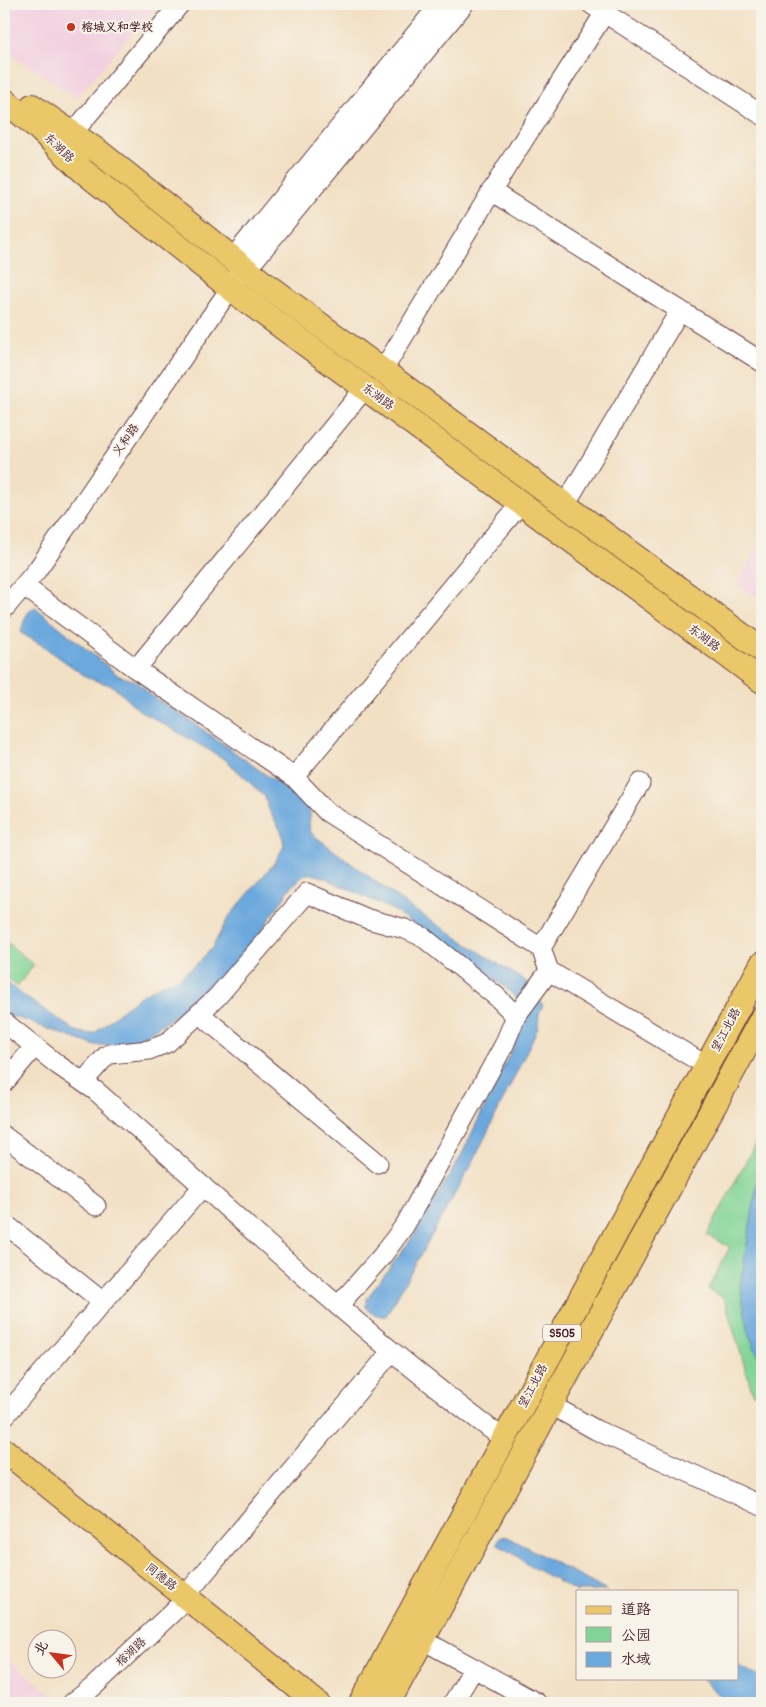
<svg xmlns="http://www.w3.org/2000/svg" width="766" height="1707" font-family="Pangolin,'LXGW WenKai TC',sans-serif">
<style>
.built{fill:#f2cfe0}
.green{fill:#81d497;stroke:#667a61}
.water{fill:#6ba8dd;stroke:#5a6484}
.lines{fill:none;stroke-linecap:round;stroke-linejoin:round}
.minor-casing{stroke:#633c42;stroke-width:21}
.major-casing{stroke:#633c42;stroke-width:26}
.minor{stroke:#fff;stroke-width:19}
.major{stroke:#eac769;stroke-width:24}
.poi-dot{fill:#c8321e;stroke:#f7f3e8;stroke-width:2}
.labels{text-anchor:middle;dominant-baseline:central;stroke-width:4;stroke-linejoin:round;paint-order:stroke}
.shield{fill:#f7f3e8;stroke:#7e5f64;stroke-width:1}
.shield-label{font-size:11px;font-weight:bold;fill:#4a1f2b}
.poi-label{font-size:12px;font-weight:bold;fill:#4a1f2b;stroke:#f7f3e8;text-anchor:start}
.street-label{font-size:12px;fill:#4a1f2b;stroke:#f7f3e8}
</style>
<rect width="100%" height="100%" fill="#f7f3e8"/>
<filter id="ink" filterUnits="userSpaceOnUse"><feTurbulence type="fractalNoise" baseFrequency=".02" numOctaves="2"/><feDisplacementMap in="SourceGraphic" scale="10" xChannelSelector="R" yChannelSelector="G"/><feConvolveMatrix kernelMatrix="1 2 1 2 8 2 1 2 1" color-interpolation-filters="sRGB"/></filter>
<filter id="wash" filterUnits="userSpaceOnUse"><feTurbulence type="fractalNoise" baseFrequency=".0096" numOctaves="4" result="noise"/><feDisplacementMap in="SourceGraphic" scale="20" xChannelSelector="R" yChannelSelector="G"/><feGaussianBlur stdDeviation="1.12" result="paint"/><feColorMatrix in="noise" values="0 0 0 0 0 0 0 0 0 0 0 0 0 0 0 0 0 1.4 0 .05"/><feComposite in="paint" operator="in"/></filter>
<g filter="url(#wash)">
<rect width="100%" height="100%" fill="#f2e0c4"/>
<!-- built -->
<path class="built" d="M4,4h154l-81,93 -73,-46z
M762,541v60l-24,-17z
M4,1657l53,42 -5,4h-48z"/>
<!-- green -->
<path class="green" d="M4,940l30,25 -17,21 -13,-10z
M762,1131v267l-9,-4 -29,-96 -16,-9 22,-42 -23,-12z"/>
<!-- water -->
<path class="water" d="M35,607l84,69 17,5 15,14 47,31 106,76c13,15 0,18 8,32l99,74 119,76 -12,16 -13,-13 -112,-77 -70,-33 -14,-4 -7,4 -11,10 -54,80 -37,32 -63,42 -21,4h-23l-89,-32v-33l17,14 53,36 13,4 9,-2 28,-24 18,-13 20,-11 17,-6 20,-16 13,-14 16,-30 47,-56 9,-16 -2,-13 -13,-23 -4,-13 -39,-37 -87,-50 -26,-24 -25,-8 -48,-34 -19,-11c2,-9 4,-21 14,-26z
M540,1000l3,5 -4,9 -1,14 -65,134 -87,154c-7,1 -16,-3 -20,-9l1,-9 48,-64 46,-78 71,-149z
M762,1166v201l-13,-33 -9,-48 19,-114z
M501,1536l7,1 99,54h-30v1l-52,-29c-7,-10 -20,-11 -28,-20z
M737,1665l25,12v26h-34l-27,-25h36z"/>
</g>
<g filter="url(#ink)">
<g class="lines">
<defs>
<path id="minor" d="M591,4l171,111
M72,134l108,-130
M491,191l271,171
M233,258l207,-254
M247,269l217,-265
M383,370l124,-204 97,-152
M565,505l115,-195
M24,586l112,83 158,108 33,35 214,136 8,23 158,95
M4,609l33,-39 201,-293
M136,669l229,-281
M294,777l227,-274
M541,948l99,-165
M199,1013l179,150
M4,1022l54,43 38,26c134,118 264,242 408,348
M83,1082l23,-26 4,-2 39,-4 18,-7 50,-46 90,-104 61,26 37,10 18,8 74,60 19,19
M4,1083l31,-37
M4,1136l92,70
M4,1223l99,79
M338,1306l44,-50 23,-31 99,-180 12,-29 33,-45
M551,1405l45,25 166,76
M4,1417l199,-231
M423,1640l114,63
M72,1703l21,-16 85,-80 7,-11 207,-245
M453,1703l21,-35"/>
<path id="major" d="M4,100l33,27 46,44 164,130 515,380
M32,106l67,46 163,130 500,368
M4,1450l313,253
M361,1703l401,-739
M388,1703l374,-685"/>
</defs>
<!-- minor casing -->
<use href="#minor" class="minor-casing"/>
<!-- major casing -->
<use href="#major" class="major-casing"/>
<!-- minor -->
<use href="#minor" class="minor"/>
<!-- major -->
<use href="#major" class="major"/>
</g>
</g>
<!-- markers -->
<circle class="poi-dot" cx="71" cy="27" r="5"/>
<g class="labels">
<!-- shield labels -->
<rect class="shield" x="543" y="1324.5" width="38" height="17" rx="4"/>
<g class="shield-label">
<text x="562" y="1333">S505</text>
</g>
<!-- poi labels -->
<g class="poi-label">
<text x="81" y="27">榕城义和学校</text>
</g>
<!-- street labels -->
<g class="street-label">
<text transform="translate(59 148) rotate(44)">东湖路</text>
<text transform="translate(378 397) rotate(36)">东湖路</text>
<text transform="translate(126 440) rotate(-55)">义和路</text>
<text transform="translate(704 638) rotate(37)">东湖路</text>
<text transform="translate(726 1030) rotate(-62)">望江北路</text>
<text transform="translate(533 1386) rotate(-62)">望江北路</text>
<text transform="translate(161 1577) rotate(39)">同德路</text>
<text transform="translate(131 1652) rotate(-43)">榕湖路</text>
</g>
</g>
<!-- margin -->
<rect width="766" height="1707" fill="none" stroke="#f7f3e8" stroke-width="20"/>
<!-- legend -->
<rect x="576" y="1590" width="162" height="90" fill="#f7f3e8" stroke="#b29e9c"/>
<rect x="586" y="1606" width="25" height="8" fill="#eac769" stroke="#b29e9c"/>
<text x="621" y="1614" font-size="15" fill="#4a1f2b">道路</text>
<rect x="586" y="1627" width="25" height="15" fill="#81d497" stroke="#b29e9c"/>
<text x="621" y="1640" font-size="15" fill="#4a1f2b">公园</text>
<rect x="586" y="1652" width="25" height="15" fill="#6ba8dd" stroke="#b29e9c"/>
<text x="621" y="1664" font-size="15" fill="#4a1f2b">水域</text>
<!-- north arrow -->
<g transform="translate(52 1654) rotate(299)"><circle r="24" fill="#f7f3e8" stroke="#b29e9c"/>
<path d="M0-4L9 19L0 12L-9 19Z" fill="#c8321e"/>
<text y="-8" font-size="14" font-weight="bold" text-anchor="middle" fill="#4a1f2b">北</text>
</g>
</svg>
